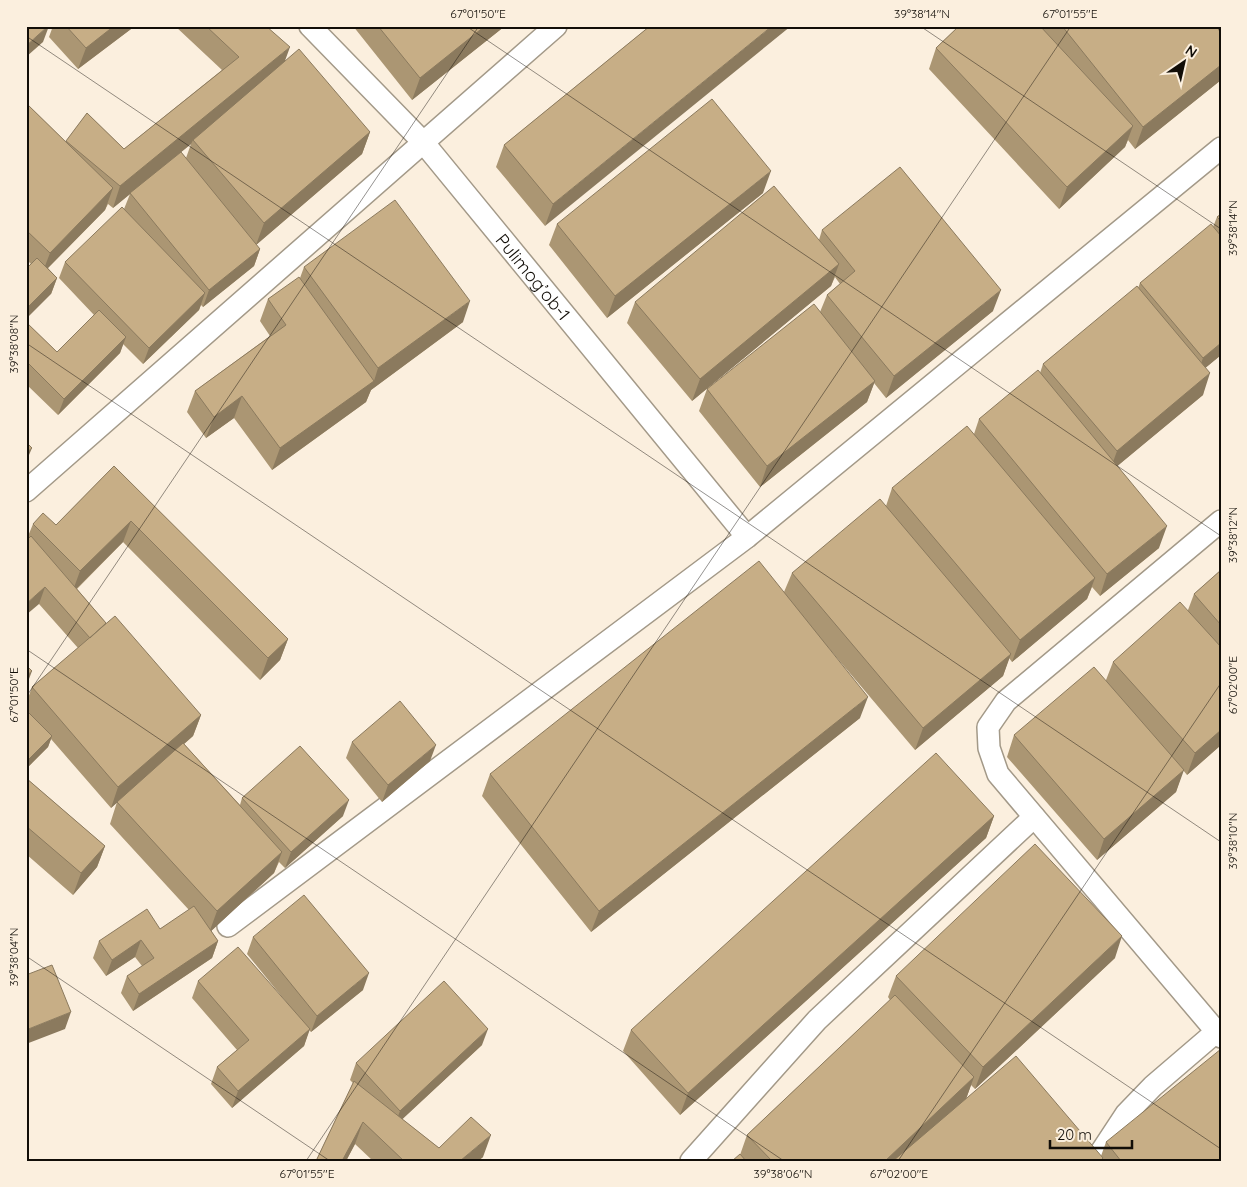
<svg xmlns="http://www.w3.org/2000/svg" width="1247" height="1187" font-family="Quicksand,sans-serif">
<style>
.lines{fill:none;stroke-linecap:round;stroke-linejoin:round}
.minor-casing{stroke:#a39988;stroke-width:24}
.minor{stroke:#fff;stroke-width:21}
.wall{fill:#ab9673;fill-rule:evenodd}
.shaded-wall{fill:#8b7a5e}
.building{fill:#c7ae86;stroke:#8b7a5e}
.ticks{fill:none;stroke:#120e08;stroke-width:1;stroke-opacity:0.45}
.labels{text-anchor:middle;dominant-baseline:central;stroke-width:4;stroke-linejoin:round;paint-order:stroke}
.street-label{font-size:18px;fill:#120e08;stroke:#fbefde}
.neatline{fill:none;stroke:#120e08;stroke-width:2}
.ticks-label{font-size:12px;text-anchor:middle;fill:#120e08}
</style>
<rect width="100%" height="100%" fill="#fbefde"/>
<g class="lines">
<defs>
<g id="minor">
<path id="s1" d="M310,26l113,116 324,395"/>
<path d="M26,491l530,-465"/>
<path d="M1221,521l-215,180 -18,26 1,21 9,26 223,263"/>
<path d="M228,926l519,-389 474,-389"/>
<path d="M691,1161l126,-141 217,-203"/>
<path d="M1098,1161l3,-9 25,-38 27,-28 63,-54"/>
</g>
</defs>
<!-- minor casing -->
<use href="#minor" class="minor-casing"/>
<!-- minor -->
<use href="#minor" class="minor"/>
</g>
<!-- wall -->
<path class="wall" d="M53,26h82l-57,43 -29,-32z
M175,26h91l19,35 85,71 -8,22 -106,91 4,4 -6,17 -51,41 -2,-2 -2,5 -56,54 -20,-20 -3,9 -62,62 -32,-31v-62l31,30 37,-37 -35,-37 6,-16 59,-53 6,-15 -17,14 -5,-4 -3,6 -57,58 9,10 -6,16 -20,-30 -5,-5v-156l40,39 21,-29 37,36 98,-79zM191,144l-5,14 -5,-6z
M353,26h152l-93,74z
M650,26l-105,200 -49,-59 8,-22z
M959,26h262v54l-86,69 -7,-9 -3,7 -66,62 -130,-140 7,-21z
M763,193l-156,125 -58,-73 8,-21z
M1221,214v141l-15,12 -3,28 -86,71 42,82 -59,48 -8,-9 -5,12 -75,63 -3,-4 -6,18 -88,74 -89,-105 34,73 -269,214 -109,-136 8,-22 294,-182 8,-19 94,-67 6,-18 82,-54 5,-15 61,-46 3,-9 95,-76 2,-5 73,-56 4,-10z
M822,230l171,81 -107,87 -12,-15 -7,19 -107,85 -61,-76 8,-22 113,-77 7,-17 13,-11 -5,-7 -4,9 -139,115 -65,-78 8,-21 184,-62z
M304,267l159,55 -92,68 -5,12 -94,68 -38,-52 -28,20 -19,-26 8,-21 75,-55 -10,-15 8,-22 32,-21z
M114,466l174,173 -8,21 -20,20 -137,-138 -46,47 29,34 95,92 -8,21 -9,8 56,61 2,-7 101,18 -58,52 -6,-6 -5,11 -63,58 7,10 -6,17 -79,53 -12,-18 6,-17 15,-10 -7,-9 -29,19 -13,-18 6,-17 61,-12 29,-19 -79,-86 7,-22 -6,6 -60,-69 -3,8 -22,22v-65l6,-17 46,-39 -39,-44 -13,-63 7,-17 23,1z
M1221,570v175l-34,30 -4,-5 -7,22 -79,68 -90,-103 7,-22 92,-55 7,-18 75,-52 6,-16z
M352,742l78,19 -48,41 -36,-44z
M26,778l79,68 -8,21 -24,28 -47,-41z
M994,816l-8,22 -306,277 -57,-64 8,-21z
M253,937l110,53 -52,42 -2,-2 -5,16 -72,62 -21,-24 6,-17 20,-17 -45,-52 6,-17 89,22 -40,-49z
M1115,958l-140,131 -4,-4 -5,14 135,57 5,-14 115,19h-489l8,-6 7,-20 143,-135 -2,-3 8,-21z
M482,1045l-80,74 37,29 44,9 -5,4h-105l-18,-17 -9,17h-30l37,-78 -3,-3 6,-17z"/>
<!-- shaded-wall -->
<path class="shaded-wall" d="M48,26h1l-6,16 -17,15v-11z
M114,26h21l-57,43 8,-21z
M485,26h20l-93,74 8,-22z
M772,26h19l-246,200 8,-22z
M290,47l-8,22 -89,71 -2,4 -78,64 7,-22z
M1221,65v15l-86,69 8,-22z
M1133,126l-8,21 -66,62 8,-22z
M370,132l-8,22 -106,91 8,-22z
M771,171l-8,22 -156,125 8,-22z
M113,188l-8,22 -63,64 8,-21z
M260,249l-6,17 -51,41 6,-17z
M839,264l-8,22 -139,115 8,-22z
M57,278l-6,16 -25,25v-10z
M1001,290l-8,21 -107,87 8,-22z
M205,293l-6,17 -56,54 6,-16z
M470,301l-7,21 -92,68 -5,12 -94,68 8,-22 94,-67 4,-13z
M126,337l-6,16 -62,62 6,-16z
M1221,343v12l-24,20 6,-17z
M1210,373l-7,22 -94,78 8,-22z
M875,381l-8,21 -107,85 7,-21z
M242,396l-8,22 -28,20 8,-21z
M32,448l-6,14v-9z
M131,521l-8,21 -51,51 8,-22z
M1167,526l-8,22 -59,48 7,-22z
M1095,578l-8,21 -75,63 8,-22z
M45,587l-6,17 -13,11v-11z
M288,639l-8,21 -20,20 8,-22z
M1011,654l-8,22 -88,74 8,-22z
M32,671l-6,16v-11z
M868,697l-8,21 -269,214 8,-21z
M201,715l-8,21 -82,72 7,-21z
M1221,730v15l-34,30 8,-22z
M52,736l-4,11 -22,22v-7z
M436,745l-6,16 -48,41 6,-17z
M1184,770l-8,22 -79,68 7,-21z
M349,800l-6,16 -58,52 6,-16z
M994,816l-8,22 -306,277 8,-22z
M105,846l-8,21 -24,28 8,-22z
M282,852l-8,21 -65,60 8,-22z
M1122,936l-7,22 -140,131 8,-22z
M141,940l-6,17 -29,19 6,-16z
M218,941l-6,17 -79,53 6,-17z
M369,973l-6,17 -52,42 6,-16z
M71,1012l-6,17 -39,15v-14z
M310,1029l-6,17 -72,62 6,-17z
M488,1029l-6,16 -88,82 6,-16z
M974,1077l-8,22 -66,62h-15z
M363,1122l-8,22 -9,17h-4z
M491,1135l-8,22 -5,4h-18z"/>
<!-- building -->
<path class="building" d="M26,26h22l-22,20z
M66,26h48l-28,22z
M206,26h60l24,21 -170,139 -54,-45 21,-28 37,36 115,-92z
M378,26h107l-65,52z
M650,26h122l-219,178 -49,-59z
M959,26h81l93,100 -66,61 -131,-139z
M1062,26h154l5,7v32l-78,62z
M299,49l71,83 -106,91 -71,-83z
M712,99l59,72 -156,125 -58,-72z
M26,103l87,85 -63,65 -24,-23z
M181,152l79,97 -51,41 -79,-97z
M900,167l101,123 -107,86 -67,-81 28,-24 -33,-41z
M774,186l65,78 -139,115 -65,-77z
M395,200l75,101 -92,67 -74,-101z
M122,207l83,86 -56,55 -84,-86z
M1221,214v7l-4,-4z
M1211,224l10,12v107l-18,15 -63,-75z
M37,258l20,20 -31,31v-40z
M299,277l75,104 -94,67 -38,-52 -28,21 -19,-26 91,-66 -18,-26z
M1137,286l73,87 -93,78 -74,-87z
M814,304l61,77 -108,85 -60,-77z
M99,310l27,27 -62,62 -38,-38v-39l31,30z
M1038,370l129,156 -60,48 -128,-155z
M967,426l128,152 -75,62 -128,-152z
M26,442l6,6 -6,5z
M114,466l174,173 -20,19 -137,-137 -51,50 -47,-47 10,-11 13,12z
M880,499l131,155 -88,74 -131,-155z
M31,536l75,87 -16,15 -45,-51 -19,17v-63z
M759,561l109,136 -269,214 -109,-137z
M1221,570v55l-27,-31z
M1180,602l41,45v83l-26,23 -82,-91z
M115,616l86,99 -83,72 -86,-100z
M26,665l6,6 -6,5z
M1094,667l90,103 -80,69 -90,-104z
M400,701l36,44 -48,40 -36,-43z
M26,710l26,26 -26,26z
M183,743l99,109 -65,59 -100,-109z
M300,746l49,54 -58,52 -49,-54z
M936,753l58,63 -306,277 -57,-63z
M26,778l79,68 -24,27 -55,-47z
M1035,844l87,92 -139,131 -87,-91z
M304,895l65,78 -52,43 -64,-79z
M194,906l24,35 -79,53 -12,-18 27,-18 -13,-18 -29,20 -13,-19 48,-32 13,20z
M238,947l72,82 -72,62 -21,-24 32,-27 -51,-59z
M52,965l19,47 -45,18v-55z
M444,981l44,48 -88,82 -44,-48z
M895,995l79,82 -89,84h-113l-25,-26z
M1221,1049v112h-100l-15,-19z
M1016,1056l87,102 -3,3h-207z
M354,1081l85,67 32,-31 20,18 -31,26h-56l-41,-39 -21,39h-26z
M740,1154l6,7h-14z"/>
<!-- ticks -->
<path class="ticks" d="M466,26l755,510M920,26l301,203M26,36l1195,806M26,343l1195,806M26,649l758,512M26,697l453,-671M26,956l304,205M306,1161l765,-1135M898,1161l323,-478"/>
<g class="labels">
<!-- street labels -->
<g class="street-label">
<text stroke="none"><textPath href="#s1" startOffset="336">Pulimog’ob-1</textPath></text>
</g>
</g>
<!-- border -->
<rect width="1247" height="1187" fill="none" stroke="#fbefde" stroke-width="55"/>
<!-- north arrow -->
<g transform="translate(1184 62) rotate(34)" stroke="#fbefde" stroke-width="4" paint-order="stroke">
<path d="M0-4L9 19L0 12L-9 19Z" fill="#120e08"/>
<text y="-8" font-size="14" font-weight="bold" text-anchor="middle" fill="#120e08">N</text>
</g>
<!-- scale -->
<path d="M1050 1140v8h82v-8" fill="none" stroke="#120e08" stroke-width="2.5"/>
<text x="1057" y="1140" font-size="15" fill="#120e08" stroke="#fbefde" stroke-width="4" paint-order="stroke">20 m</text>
<rect x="28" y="28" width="1192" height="1132" class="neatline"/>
<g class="ticks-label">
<text x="478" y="18">67°01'50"E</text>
<text x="922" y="18">39°38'14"N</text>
<text x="1070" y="18">67°01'55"E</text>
<text transform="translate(1233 228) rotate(-90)" y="4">39°38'14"N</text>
<text transform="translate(14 344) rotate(-90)" y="4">39°38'08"N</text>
<text transform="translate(1233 535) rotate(-90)" y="4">39°38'12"N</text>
<text transform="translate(1233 685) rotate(-90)" y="4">67°02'00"E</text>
<text transform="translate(14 695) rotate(-90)" y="4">67°01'50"E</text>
<text transform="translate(1233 841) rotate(-90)" y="4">39°38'10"N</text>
<text transform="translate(14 957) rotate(-90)" y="4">39°38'04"N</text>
<text x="307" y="1178">67°01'55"E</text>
<text x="783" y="1178">39°38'06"N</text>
<text x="899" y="1178">67°02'00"E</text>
</g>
</svg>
